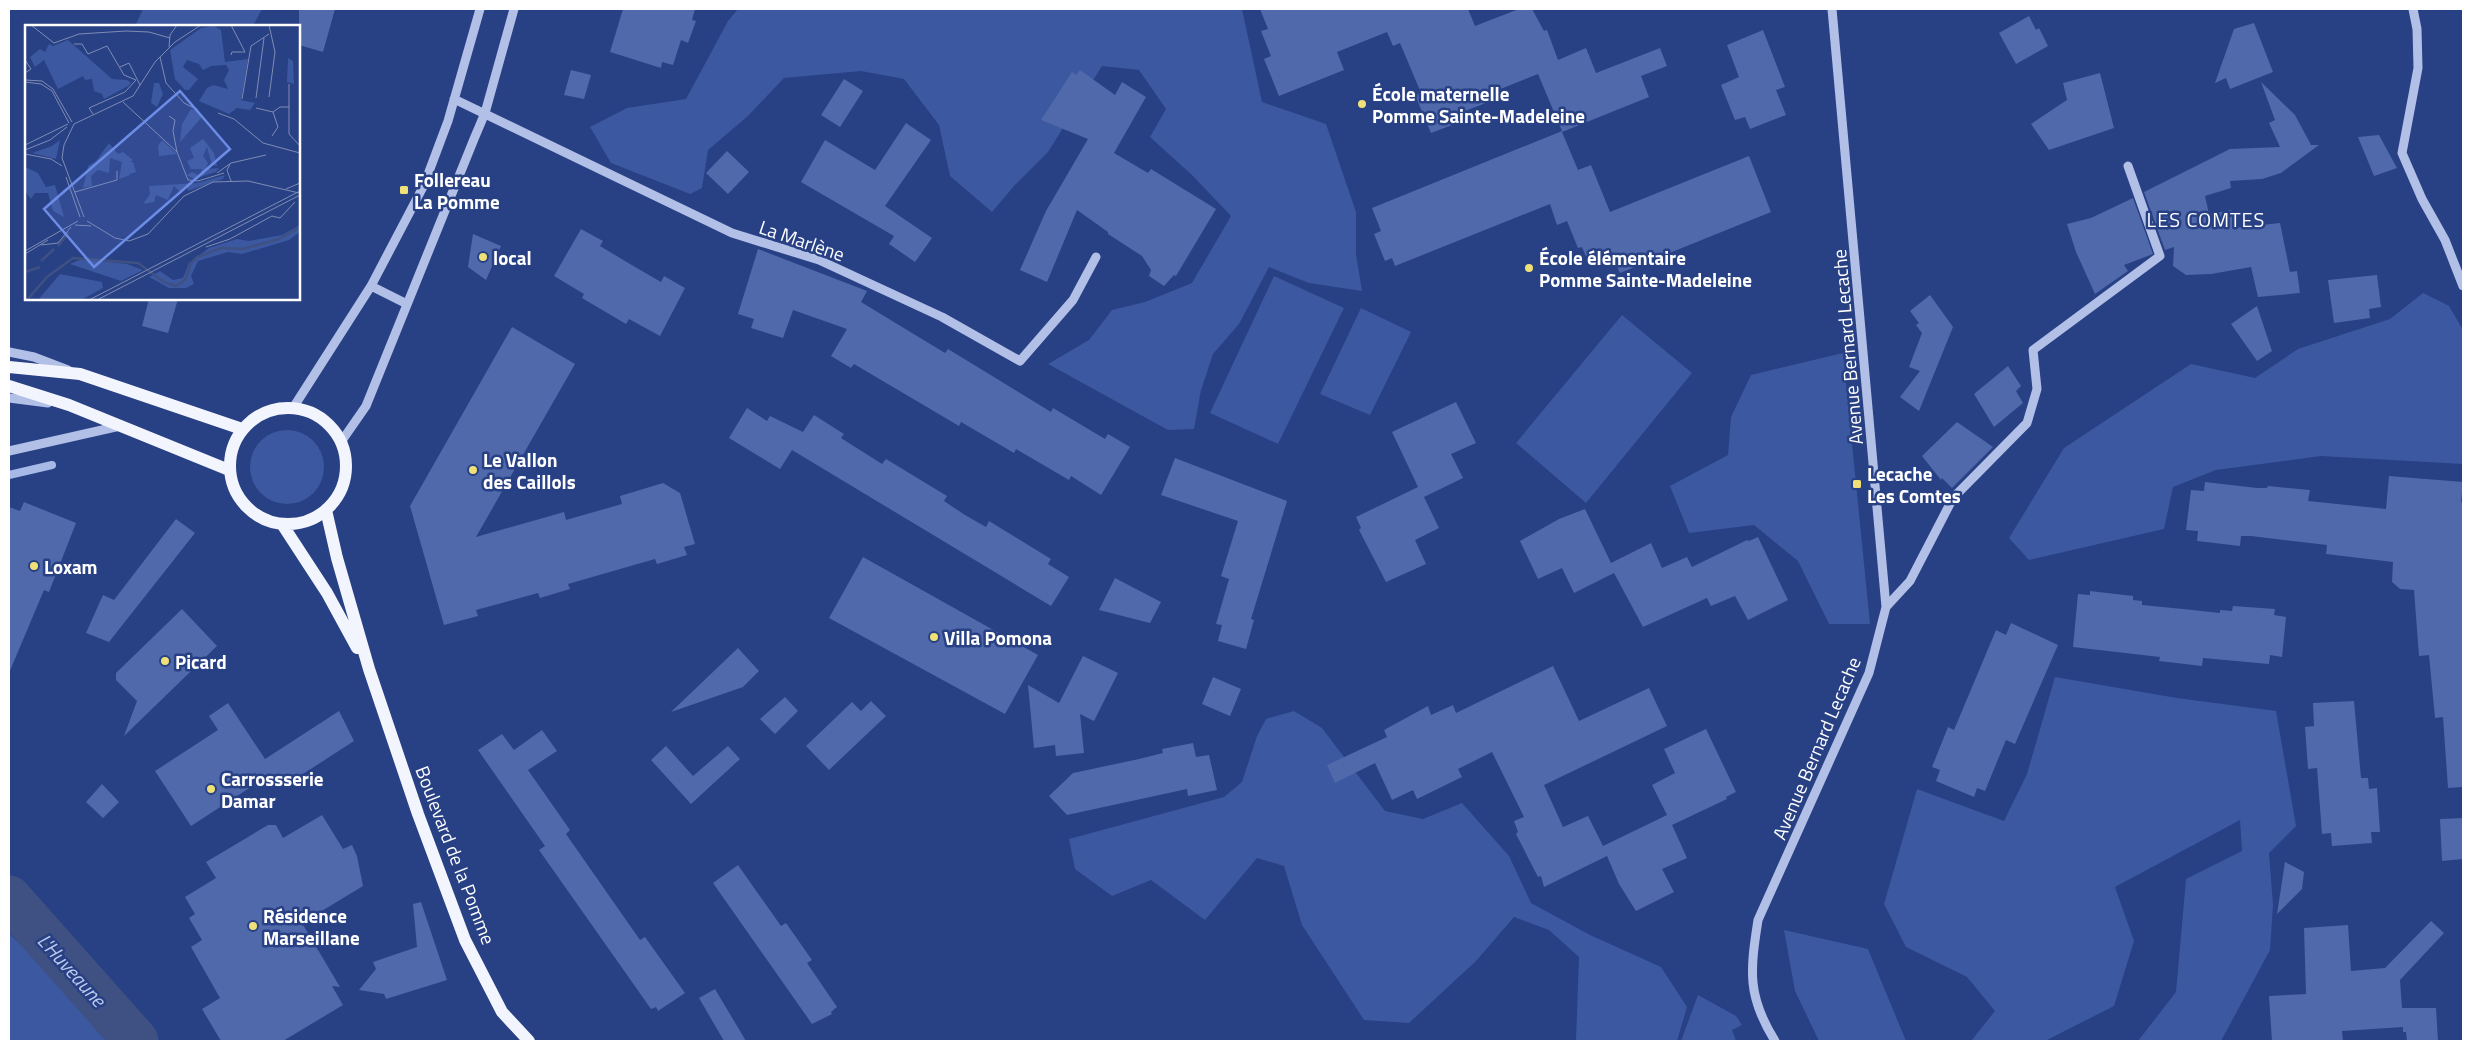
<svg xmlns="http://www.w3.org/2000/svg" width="2472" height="1050" font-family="'Titillium Web',sans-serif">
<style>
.green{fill:#3c58a0}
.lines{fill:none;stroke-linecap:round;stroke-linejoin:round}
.stream{stroke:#a6b9e7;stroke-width:8}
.river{stroke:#3f5183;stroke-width:45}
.building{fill:#5069ab}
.minor{stroke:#b2c0e7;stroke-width:9}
.major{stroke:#f3f5fe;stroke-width:12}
.poi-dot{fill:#efe178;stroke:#284084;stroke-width:2}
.labels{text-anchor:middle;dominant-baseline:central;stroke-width:5;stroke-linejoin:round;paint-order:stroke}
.poi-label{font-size:19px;font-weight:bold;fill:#fff;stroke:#284084;text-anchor:start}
.street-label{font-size:19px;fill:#fff;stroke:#284084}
.neighbourhood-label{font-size:20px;letter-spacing:1px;fill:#fff;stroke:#284084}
.water-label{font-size:20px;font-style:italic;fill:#bdcbef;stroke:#284084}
.inset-river{fill:none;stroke:#3f5183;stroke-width:2.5}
.inset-road{fill:none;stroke:#7e8cb5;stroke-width:1}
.view{fill:#6c8ce6;fill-opacity:0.15;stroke:#6c8ce6;stroke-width:2.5}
.inset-edge{fill:none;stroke:#fff;stroke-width:2.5}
</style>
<rect width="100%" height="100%" fill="#284084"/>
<!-- green -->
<path class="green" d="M143,9h119l-9,17h-118z
M738,9h504l20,93 64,22 30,88v42l6,37 -53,-8 -40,-16 -30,57 -26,30 -12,36 -7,39 -26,1 -120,-66 41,-24 23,-30 33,-8 47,-19 39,-67 -38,-40 -43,-39 16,-28 -27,-39 -37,-4 -54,86 -34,34 -22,26 -42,-36 -11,-51 -35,-46 -43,-8 -77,7 -36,38 -40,34 -6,38 -12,6 -79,-31 -21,-36 37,-19 59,-9 42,-78z
M1274,276l70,32 -66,136 -68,-31z
M2423,293l26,13 14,24v134l-142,-8 -105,14 -43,17 -9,42 -135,31 -20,-22 55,-90 127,-84 64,14 43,-29 92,-30z
M1361,308l50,24 -41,83 -50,-21z
M1622,315l70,58 -106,130 -70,-60z
M1843,353l27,271h-41l-31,-63 -44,-36 -65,8 -19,-47 58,-31 3,-38 20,-42z
M250 467a37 37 0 1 1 74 0a37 37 0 1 1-74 0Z
M2055,677l122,21 99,13 20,115 -27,27 4,52 -3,45 -49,91h-83l38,-49 10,-113 56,-28 -2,-31 -125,67 19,54 -20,65 -69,35h-74l24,-30 -28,-34 -61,-30 -22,-43 33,-115 87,32 23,-47z
M1294,711l28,17 63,83 38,8 39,-16 47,53 22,47 59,32 71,32 26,40 -10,34h-104l3,-1 3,-83 -30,-27 -35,-13 -38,44 -67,62 -45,-3 -62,-95 -18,-59 -27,-8 -52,62 -54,-40 -39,16 -37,-27 -6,-30 155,-42 18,-15 15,-46 9,-17z
M1784,930l84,19 38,92h-87l-24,-50z
M9,933l40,40 57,68h-97z
M1698,995l38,21 6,9 -10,5 4,11h-55z"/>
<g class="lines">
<!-- stream -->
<path class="stream" d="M9,475l43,-10"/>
<!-- river -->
<path class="river" d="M9,898l127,143"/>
</g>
<!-- building -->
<path class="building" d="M299,9h36l-12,43 -24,-7z
M623,9h72l-3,11 4,1 -8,22 -7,-3 -8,25 -11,-3 -1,6 -51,-16z
M1260,9h208l7,17 44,-17h13l12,22 3,-1 11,30 28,-12 10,25 64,-25 7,18 -26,10 8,21 -87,35 16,38 13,-5 19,47 139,-56 22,56 -151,61 -10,-23 -23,9 -5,-12 -4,1 -11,-27 -10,4 -7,-21 -155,62 -3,-8 -7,3 -11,-27 7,-3 -9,-23 190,-77 -24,-57 -50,20 3,7 -26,10 3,8 -37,14 -16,-38 6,-2 -21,-50 -7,3 -6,-14 -50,20 7,18 -65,26 -15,-37 7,-3 -10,-25 7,-2z
M2029,16l7,14 3,-2 9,18 -32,18 -17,-31z
M2254,23l19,49 -43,17 -4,-11 -11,5 19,-54z
M1763,30l22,57 -9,3 10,25 -36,14 -5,-12 -10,3 -14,-35 18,-8 -12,-32z
M571,70l20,5 -7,24 -20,-4z
M1080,70l35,25 7,-13 24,15 -32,56 34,20 3,-4 65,40 -40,67 -2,-1 -10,11 -15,-10 2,-6 -9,-14 -34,-22v-2l-31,-22 -30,72 -27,-12 26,-59 42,-72 -47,-19 31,-48 4,3z
M2100,73l14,55 -65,22 -18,-26 36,-24 -4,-17z
M844,79l19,12 -23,36 -19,-12z
M2261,82l34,33 16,30h8l-38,28 -19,6 -32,2 1,7 -26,8 4,18 23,-4 1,18 47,-5 10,49 7,-1 3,22 -42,4 -7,-30 -40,7 -25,1 -13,-9 1,-19 -9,3 -21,-58 86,-43 50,-2 -11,-24 6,-3z
M906,123l25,17 -46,66 47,32 -17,24 -26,-18 5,-8 -93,-54 24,-42 50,30z
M2379,135l18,33 -23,8 -16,-39z
M727,151l22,21 -21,22 -22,-21z
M2133,198l20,56 -29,11 4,6 -33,23 -19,-42 -9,-28 24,-6z
M581,229l22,12 -3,5 30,18 31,18 3,-6 21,12 -25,48 -31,-17 -3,5 -44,-26 2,-4 -30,-18z
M473,234l28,12 -15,34 -18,-13z
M758,249l109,42 -6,11 84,51 3,-4 103,63 2,-4 52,31 3,-5 22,13 -29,48 -30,-19 -2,4 -53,-31 -2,4 -53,-31 -2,4 -105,-62 -3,4 -20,-12 16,-27 -54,-19 -10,28 -32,-10 3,-9 -16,-5z
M2377,275l4,32 -12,2 1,9 -36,5 -6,-43z
M1930,295l23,32 -34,84 -19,-14 20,-26 -11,-4 13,-34 -6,-8 3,-2 -9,-12z
M149,299h29l-10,34 -26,-7z
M2257,306l15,45 -15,10 -26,-37z
M512,327l63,37 -99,173 88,-25 2,8 56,-16 -2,-8 43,-13 17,10 15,51 -11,3 3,8 -30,9 -2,-5 -87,25 2,5 -30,9 -2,-5 -62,17 2,6 -34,9 -34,-119z
M2008,366l13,20 -5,5 7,12 -29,24 -20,-33z
M1456,402l20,41 -25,11 12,24 -39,19 15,31 -24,12 11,24 -40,18 -27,-52 2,-2 -5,-11 62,-30 -26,-55z
M747,408l20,13 3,-5 33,16 11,-17 30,19 -3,4 41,26 4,-5 61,37 -3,5 21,14 21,12 3,-6 62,38 -3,5 21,13 -18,29 -259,-156 -12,19 -51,-31z
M1957,422l36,25 -41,41 -10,-10 -1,2 -19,-24z
M1175,458l112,43 -36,118 3,1 -8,29 -28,-8 4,-16 -6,-1 13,-45 -8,-3 17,-55 -77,-26z
M2389,476l74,6 -2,20h2v285l-15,1 -5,-71 -8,1 -6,-63 -10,1 -5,-66 -14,-1 -8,-7 1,-20 -67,-8 1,-9 -76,-9h-10l-1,10 -43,-5 1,-10 -12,-1 5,-40 13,1 1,-9 52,6h10l1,-2 42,4 -2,11 78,8z
M24,502l52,21 -27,69 -5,-2 -35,83v-166l11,4z
M1585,509l26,54 40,-20 11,25 25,-11 5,10 55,-27 2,1 9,-4 30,63 -40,20 -13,-24 -24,10 -4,-8 -64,29 -29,-54 -40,20 -12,-25 -24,11 -18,-38 39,-22z
M176,519l19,14 -86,109 -23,-9 17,-38 11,5z
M863,557l175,98 -33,59 -176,-96z
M1115,578l46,24 -11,21 -51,-13z
M2090,591l43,5v4l9,1v4l41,4 37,4v-3l12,1 1,-5 42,3 -1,6 12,2 -4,40 -12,-2 -1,9 -66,-6 -1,8 -43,-5 1,-4 -87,-10 5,-53 12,1z
M182,609l35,37 -93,90 13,-35 -21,-21v-7z
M2011,623l47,22 -43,99 -9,-4 -21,51 -8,-3 -3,9 -38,-16 4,-11 -8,-3 16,-40 6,3 42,-100 10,5z
M738,648l21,23 -16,16 -72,25z
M1083,656l35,17 -24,48 -14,-7 4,39 -28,3 -1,-11 -21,3 -6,-63 31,18z
M1553,666l26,55 70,-33 18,38 -123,59 19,42 25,-11 15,30 64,-31 -15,-30 23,-12 -11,-24 42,-20 30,63 -10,5 1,2 -55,26 -4,-9 19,42 -25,11 12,23 -38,19 -17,-27 -12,-28 -63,31 -3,-11 -3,1 -22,-43 2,-2 -4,-11 10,-4 -32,-65 -34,17 4,8 -45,22 -4,-9 -21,10 -17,-37 -40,20 -8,-18 60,-28 -3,-7 44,-24 3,9 22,-10 3,8z
M1213,677l28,12 -11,27 -28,-12z
M785,697l13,14 -23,23 -15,-15z
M871,701l15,15 -57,54 -23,-24 46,-44 9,9z
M2354,701l7,77h7l1,11 8,-1 3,44h-9l1,11 -40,3 -1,-13 -9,1 -5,-66 -9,1 -3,-42 9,-1 -1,-23z
M228,703l37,56 74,-48 15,30 -71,46 -8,-12 -19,13 -2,-3 -63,41 -36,-55 63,-41 -9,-14z
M542,730l15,21 -29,19 42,60 -4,4 74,106 5,-3 40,56 -27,18 -2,-4 -5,2 -112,-159 6,-4 -67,-96 24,-16 12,16z
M1193,743l3,14 13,-2 8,35 -29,6 -1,-7 -120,26 -18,-19 24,-23 66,-14 24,-6 -1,-4z
M666,746l27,30 35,-30 12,13 -49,45 -40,-44z
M102,784l17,18 -16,16 -17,-16z
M322,815l21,34 9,-4 5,11 6,30 -61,37 38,64 -8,-1 11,19 -60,36h-62l-19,-32 18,-11 -29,-51 11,-7 -13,-22 6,-4 -10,-17 31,-19 -10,-16 62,-37h8l7,13z
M2463,818v41l-21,2 -2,-42z
M2285,862l19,10 -2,17 -25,25z
M738,865l43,61 5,-3 26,37 -5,3 30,44 -6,5 1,2 -20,10 -99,-141z
M421,902l26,78 -61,19 -2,-5 -25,-4 17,-21 -3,-7 44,-15 -4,-43z
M2431,921l13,12 -44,47 2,28h34l2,33h-31l-1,-9h-3v-5l-61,4 1,10h-71l-3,-45 37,-2 -2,-66 44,-3 3,46 34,-3z
M715,989l31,52h-22l-25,-43z"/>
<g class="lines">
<!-- minor -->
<path class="minor" d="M2413,9l4,20 1,39 -16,85 20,46 23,41 18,46
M454,99l278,134 87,27 123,57 78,44 53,-61 23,-43
M371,286l36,18
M9,352l25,5 34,13
M9,398l39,5
M293,408l78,-122 53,-101 24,-64 32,-112
M341,442l25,-36 108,-267 11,-26 29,-104
M9,451l111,-25
M1886,607l24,-26 43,-83 74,-75 10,-34 -4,-39 127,-94 -32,-90
M1775,1041c-28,-45 -25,-70 -17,-121l111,-247 17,-66 -54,-598"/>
<!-- major -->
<path class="major" d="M9,367l71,7 162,55
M9,386l60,19 160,65
M230 466a58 58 0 1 1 116 0a58 58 0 1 1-116 0Z
M326,510l11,48 32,111 49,145 47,126 37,72 27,29
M282,524l45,69 30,55"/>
</g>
<!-- markers -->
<g class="poi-dot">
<circle cx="1362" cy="104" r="5"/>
<rect x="399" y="185" width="10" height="10" rx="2.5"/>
<circle cx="483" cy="257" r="5"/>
<circle cx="1529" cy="268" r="5"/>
<circle cx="473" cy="470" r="5"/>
<rect x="1852" y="479" width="10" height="10" rx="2.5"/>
<circle cx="34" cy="566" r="5"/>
<circle cx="934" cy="637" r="5"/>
<circle cx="165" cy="661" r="5"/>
<circle cx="211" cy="789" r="5"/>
<circle cx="253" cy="926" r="5"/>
</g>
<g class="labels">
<!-- poi labels -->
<g class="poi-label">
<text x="1372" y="93">École maternelle<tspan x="1372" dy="22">Pomme Sainte-Madeleine</tspan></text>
<text x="414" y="179">Follereau<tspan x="414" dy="22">La Pomme</tspan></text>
<text x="493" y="257">local</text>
<text x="1539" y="257">École élémentaire<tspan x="1539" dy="22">Pomme Sainte-Madeleine</tspan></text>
<text x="483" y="459">Le Vallon<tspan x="483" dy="22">des Caillols</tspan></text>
<text x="1867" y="473">Lecache<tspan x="1867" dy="22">Les Comtes</tspan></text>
<text x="44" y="566">Loxam</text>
<text x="944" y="637">Villa Pomona</text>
<text x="175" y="661">Picard</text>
<text x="221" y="778">Carrossserie<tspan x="221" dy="22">Damar</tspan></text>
<text x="263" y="915">Résidence<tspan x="263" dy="22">Marseillane</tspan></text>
</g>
<!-- street labels -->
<g class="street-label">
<text transform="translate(802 240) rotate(19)">La Marlène</text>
<text transform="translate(1847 347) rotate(-95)">Avenue Bernard Lecache</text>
<text transform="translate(1816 748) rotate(-67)">Avenue Bernard Lecache</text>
<text transform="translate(456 855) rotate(69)">Boulevard de la Pomme</text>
</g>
<!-- neighbourhood labels -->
<g class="neighbourhood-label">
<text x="2206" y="219">LES COMTES</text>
</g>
<!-- water labels -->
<g class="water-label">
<text transform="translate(72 970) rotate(48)">L'Huveaune</text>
</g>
</g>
<!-- overview -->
<g transform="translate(25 25)">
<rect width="275" height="275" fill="#284084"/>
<path d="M189,1l7,4 4,32 23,-3 -7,41 14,3 -5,7 -13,-2 -8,6 -30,-13 8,-13 6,-3 15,4 -4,-9 5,-10 -3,-5 -15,1 -8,4 -4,-6 -12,-4 -4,7 15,12 -9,11h-4l-10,-11 -5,-29 31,-22zM43,15l44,39 15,1 4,3 -3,3 -24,13 -2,-5 -8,-3 -2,-12 -7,1 -2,-4 -25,13 -14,-29 -9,7 -5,-10 10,-8 5,3 4,-8 4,2zM263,33l5,3 1,23 -7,-2zM129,58h5l4,11 -6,13 -6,-4zM166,84l8,2 3,6 -22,25 2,-18zM178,114l11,14 3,13 -5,-1 -5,-18 -4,9 5,7 -2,6 13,-1 -3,4 -22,7 -7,-4 5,-3 8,4 2,-7h-11l-4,-8 7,-3 -4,-10zM35,115l-4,19 -24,-6 20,-7zM137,115l15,14 -18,2 -1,-10zM84,118l9,11 5,-2 10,8 -3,2h3l3,10 -6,2 -3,-9 3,10 -11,4 3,-17 -12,-4 -1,15 -11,-3 -7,6 1,10 -9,2 5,-22 8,-5zM0,142l13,6 8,14 9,-2 9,32 -11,-6 -5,-18h-13l-4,6 -6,-8zM200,150l-2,4 -35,12 -1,-3 -7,4 -6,-6 -6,14 -12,-5 -2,7 -11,2 7,-10 -1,-8 48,-3zM275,200v7l-11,8 -47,14 -14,-2 -30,9 -7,15 3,8 -8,4h-17l-20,-11 11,-6 13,9 10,-2 6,-15 20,-15 28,-9 12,2 33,-6zM57,234l45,5 16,6 -22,11 -51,-17zM35,249l42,8 1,6 -22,12h-43z" fill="#3c58a0"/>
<path class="inset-river" d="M33,221l11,-14M16,236l13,-12M0,247l15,-5M2,275l20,-23 26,-19 65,5 26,19 12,4 9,-6 6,-17 6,-6 24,-9 22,1 36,-10 21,-12"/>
<path class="inset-road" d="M6,0l23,18 25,-9 47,-3 23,1 21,6M206,0l14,27h-13l-1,3M244,0l6,27 -6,45M49,19h8l6,10 19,-8 17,29 12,5M144,22l1,-12 7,-10M135,32l6,26 18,20 14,7M0,35l6,9 -6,4M95,42l9,-4 11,22M0,55l17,1 11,8 19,33M0,57l16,2 11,7 17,32M264,59v50l11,12M231,73l8,-60M217,74l9,-53 18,-12M98,77l54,50 11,28 10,1 26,-8M231,83l17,4M193,88l16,6 29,24 37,10M68,89l-4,-6 36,-16 11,-12M144,91l6,4 -2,11 4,21M49,99l59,-28 22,-34 20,-20 26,-17M49,99l-10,21 -2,13 22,59M247,111l6,-9 -5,-15 7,-5h9M0,120l43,-21M0,125l25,-10 17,-13M0,129l26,5 11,7M205,139l-3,6 4,11M192,148l14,-10 35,-8M41,152l14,40M261,164l14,-6M50,167l42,-12v-9M62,196l28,17 14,3 19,-7 36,-38 29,-14 35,-1 51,12M50,200l16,1M16,220l17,-2 13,-16M181,222l24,-8 42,-23 8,2 15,-16M0,226l53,-30M0,229l23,-14M64,275l211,-109M72,275l203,-105"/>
<path class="view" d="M155,66l50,58 -136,118 -50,-58z"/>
<rect width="275" height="275" class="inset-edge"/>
</g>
<!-- border -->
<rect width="2472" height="1050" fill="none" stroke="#ffffff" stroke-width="20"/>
</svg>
